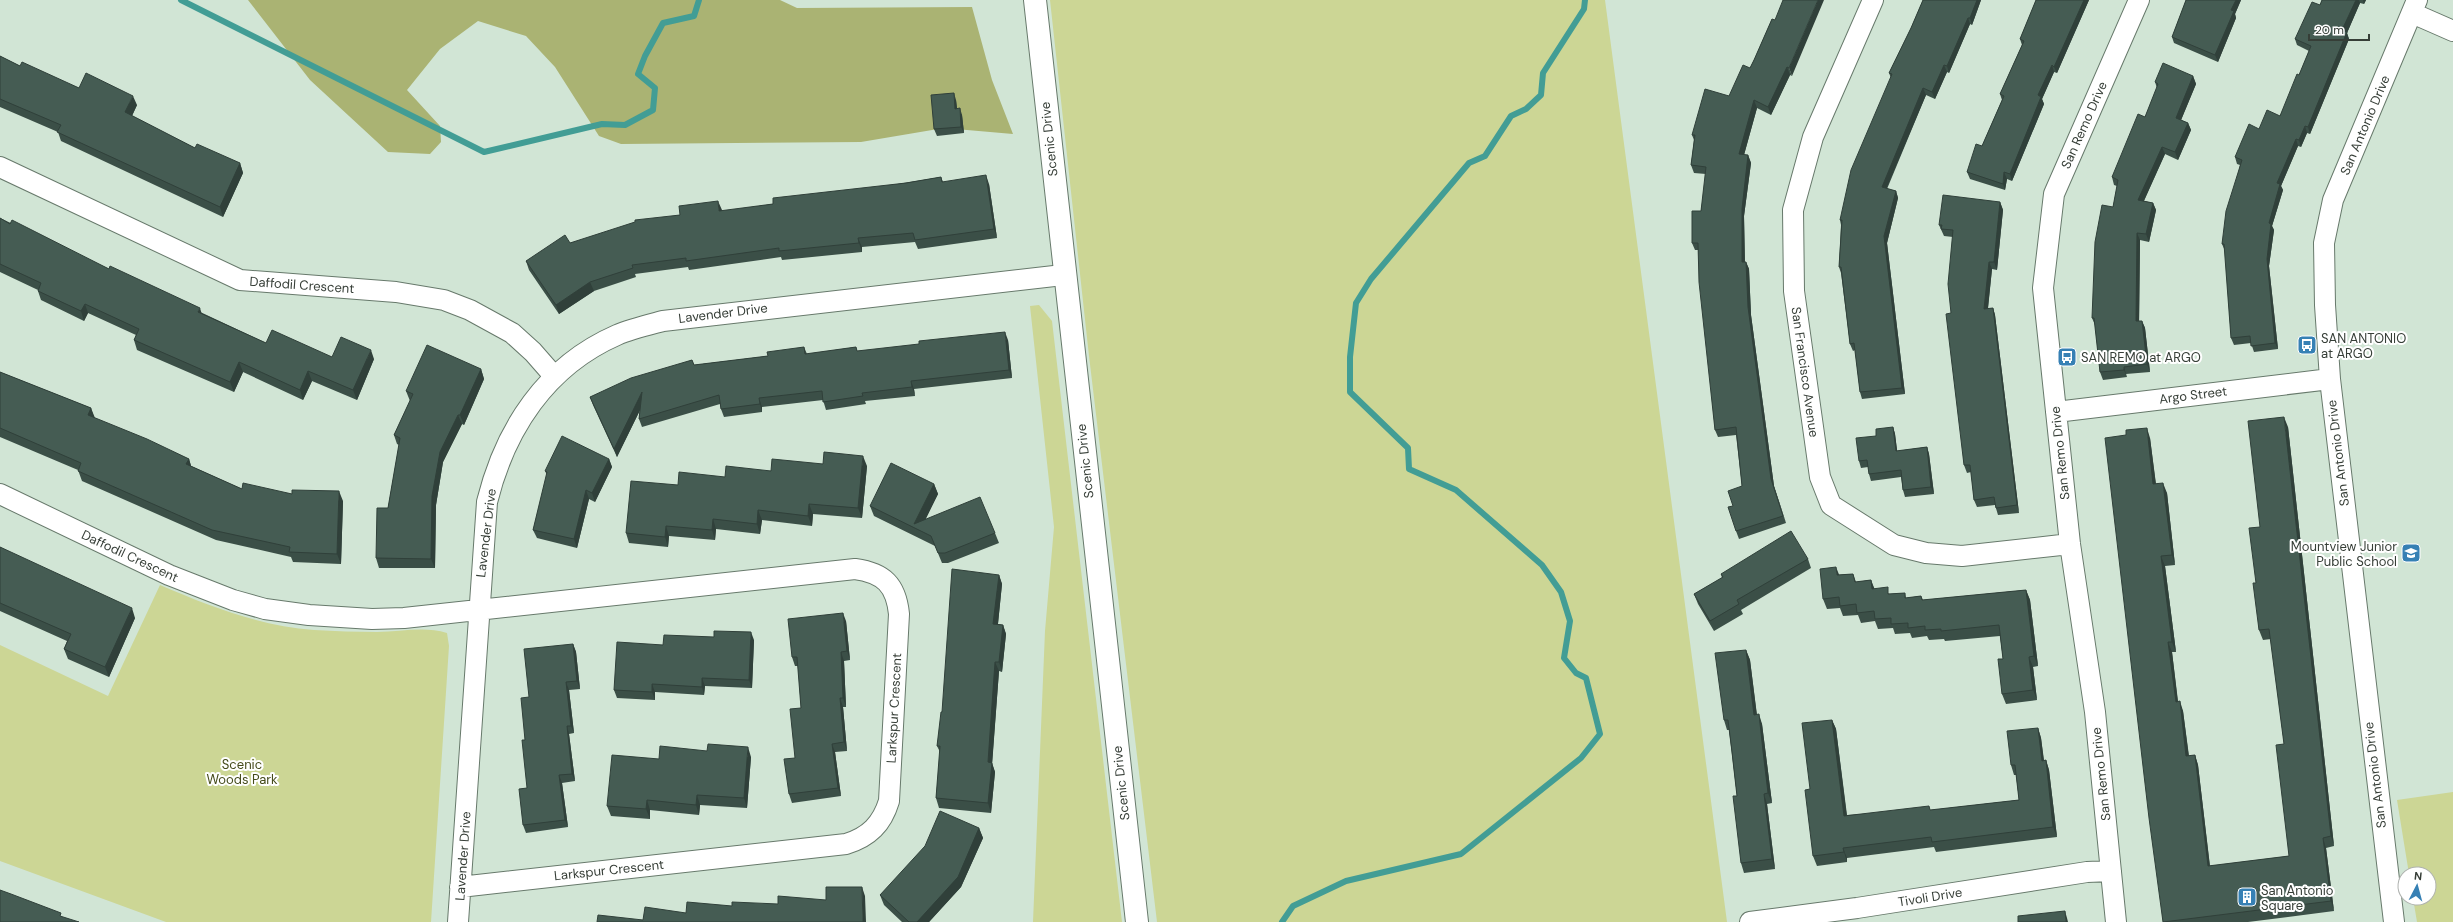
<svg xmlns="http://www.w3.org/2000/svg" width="2453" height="922" font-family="'DM Sans',sans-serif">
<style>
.green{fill:#ccd695}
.forest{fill:#aab373}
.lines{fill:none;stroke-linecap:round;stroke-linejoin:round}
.stream{stroke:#429d95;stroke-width:6}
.street-casing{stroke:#67796b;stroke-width:22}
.secondary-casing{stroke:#67796b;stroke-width:24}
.street{stroke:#fff;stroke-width:20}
.secondary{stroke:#fff;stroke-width:22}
.wall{fill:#3b4f47}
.shaded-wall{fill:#30403a}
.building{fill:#455c53;stroke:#30403a}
.labels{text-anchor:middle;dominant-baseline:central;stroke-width:4;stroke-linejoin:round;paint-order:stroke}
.street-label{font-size:13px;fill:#363e37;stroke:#fff}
.poi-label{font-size:13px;fill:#363e37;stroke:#fff;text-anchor:start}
.park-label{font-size:13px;fill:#454b1b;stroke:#fff}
</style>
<rect width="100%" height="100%" fill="#d1e5d5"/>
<!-- green -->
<path class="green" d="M1050,0h555l122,922h-570l-68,-566z
M1039,305l13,16 70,601h-89l12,-291 9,-104 -24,-221z
M160,585c49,21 100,41 154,45 21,1 42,2 63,2 24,0 47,-6 70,1l2,13 -18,276h-265l-166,-61v-216l108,51z
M2453,792v130h-36l-4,-24h16v-24h-20l-12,-74z"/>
<!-- forest -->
<path class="forest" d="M248,0h532l17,8 175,-1 20,73 21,54 -69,-6 -83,14 -240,2 -22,-8 -44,-69 -29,-31 -48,-15 -38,28 -33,41 33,36 1,16 -11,12 -42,-2 -78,-72z"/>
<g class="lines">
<!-- stream -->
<path class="stream" d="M181,0l303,152 118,-28 23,1 28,-15 2,-22 -17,-14 7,-18 18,-33 31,-7 5,-16
M1282,922l11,-16 53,-25 115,-27 120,-96 19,-24 -14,-56 -10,-5 -12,-15 6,-37 -9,-29 -19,-27 -86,-75 -47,-21 -1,-21 -58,-56v-35l6,-54 15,-24 98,-116 16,-7 26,-40 15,-7 15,-14 2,-22 41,-64 1,-9"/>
<defs>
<path id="street" d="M1873,0l-60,137 -20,73 1,81 26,186 11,28 63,40 32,8 36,3 108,-12
M2412,13l41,18
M0,167l240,113 156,12 48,8 26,10 42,23 21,19 21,24
M2056,412l274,-33
M0,494l169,81 64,25 32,9 44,6 63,4 32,-1 451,-49c29,4 41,16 44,45l-10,187c-7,23 -20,36 -43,43l-386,43
M458,922l29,-420c18,-73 59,-136 130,-167 14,-6 31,-10 46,-14l400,-46
M1750,922l107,-14 230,-36 24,-1
M2116,922l-21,-210 -25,-168 -27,-256 11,-94 85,-194
M2394,922l-64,-543 -5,-74 -1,-62 9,-43 84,-200"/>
<path id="secondary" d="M1035,0l102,922"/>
</defs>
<!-- street casing -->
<use href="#street" class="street-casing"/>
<!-- secondary casing -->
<use href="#secondary" class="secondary-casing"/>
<!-- street -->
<use href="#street" class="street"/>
<!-- secondary -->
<use href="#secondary" class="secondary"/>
</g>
<!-- wall -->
<path class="wall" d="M1923,0h58l-9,25 -2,-1 -21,49 -2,-1 -12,27 -9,-4 -39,94 9,2 2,7 -11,45 18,151 -43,5 -2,-7 -5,-42 -2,1 -3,-7 -9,-71 -2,-6 2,-42 -1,-5 51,-142 -2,-5 22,-45z
M2036,0h53l-32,73 -3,-1 -12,27 2,5 -32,77 -5,-2 -2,11 -35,-11 -3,-7 15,-26 20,-46 -2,-6 22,-49 -2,-6z
M2186,0h55l-6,14 1,4 -18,44 -44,-19 -2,-6z
M2322,0h44l-2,4 -4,-1 -13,30 2,6 -39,95 -3,-1 -6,14 -3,-1 -17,40 2,4 -11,36 2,4 -5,36 9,83 -24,3 -3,-9 -17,2 -3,-7 -6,-87 -3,-7 18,-79 -3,-1 -2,-7 24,-28 21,-13 19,-41 10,-24 -12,-6 -2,-6 25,-34z
M1772,19l20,57 -2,-1 -19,40 -14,-7 -13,47h4l3,8 -7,53 1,46h1l3,7 2,46 23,171 12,37 -47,16 -3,-8 -3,-25 9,-20 -6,-51 -18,2 -3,-7 -17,-180h-3l-3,-7 9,-32 5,-37 -12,-1 -3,-8 3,-25 -2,-5 37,-39 21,-28 4,-8z
M0,56l20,10 59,22 58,17 -5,11 63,32 45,15 3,10 -20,44 -162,-76 -3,-9 -58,-25z
M2193,76l3,8 -15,36 7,3 3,7 -13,30 -13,-6 -21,47 9,2 3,7 -7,32 -9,-2 -1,81h3l3,7 5,44 -24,2 1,3 -24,3 -3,-8 -5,-47 -3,-7 21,-111 4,-21 -3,-1 -2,-8 33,-60 12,-29 -2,-6z
M956,100l1,9 5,6 2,18 -27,3 -3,-7z
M941,177l2,5 46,2 8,54 -79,11 -3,-7 -53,5v5l-80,8 -1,-3 -92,13 -1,-3 -53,7 1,3 -42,14 -35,23 -30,-44 -3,-9 44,-18 110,-28 42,-4 51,-7z
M2000,202l3,8 -6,60 -5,-1 -4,40 5,-1 2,7 24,198 -21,2 -3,-10 -18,2 -3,-7 -3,-28 -4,1 -3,-8 -13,-152 2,-76 -9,-1 -5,-11z
M0,218l109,51 157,74 66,14 42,2 -17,41 -45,-19 -9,19 -60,-28 -9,20 -97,-42 -3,-10 2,-5 -48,-22 -4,8 -43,-21 -3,-9v-1l-38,-18z
M1008,340l4,38 -98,11 1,7 -50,5 1,3 -40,6 -3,-10 -61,7v5l-38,5 -3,-8 -1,-5 -78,23 -3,-8 1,-9 -23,47 -24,-52 -3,-8 102,-37 2,5 74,-9 36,-9 3,7 49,-7 1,4z
M481,369l3,10 -20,46 -2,-1 -19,38 -7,43 -1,63h-56l-3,-10 12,-50 11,-63 -2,-1 -3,-9 16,-34 -4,-10z
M0,372l91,36 3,10 95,41 2,7 51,23 50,5 51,7 -2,63 -48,-2 -2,-5 -75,-17 -134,-59 -4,-11 -78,-33z
M1893,427l2,7 2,17 30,-4 2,7 5,40 -29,3 -2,-7 -2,-13 -30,4 -2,-7 -1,-7 -7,1 -2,-7 17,-25z
M2288,427l46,419 -8,2 8,63 -86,11h-85l-37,-487 24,3 6,46 11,9 8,72 -10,1 11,86h-4l6,49 5,10 6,45 6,-1 3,10 12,101 79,-10 -5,-112 -13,-105 -8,1 -4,-10 -3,-47 4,-56z
M609,459l3,8 -17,35 -6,-3 -12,49 -40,-10 -4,-8 14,-55 -2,-4z
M823,464l44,2 -5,52 -49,-4 -1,12 -50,-6 -2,14 -44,-5 -1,11 -46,-4 -1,11 -39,-4 -3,-10 52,-48 47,-8z
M934,484l4,10 -13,25 70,14 4,10 -51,20h-6l-7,-17 -61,-30 -4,-10z
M0,547l135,71 -26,59 -41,-18 -4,-10 3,-8 -67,-30z
M1808,559l3,9 -70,42 2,4 -29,17 -16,-27 -4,-10 28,-16 -1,-4z
M1853,574l3,8 15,-2 3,9 16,5 15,-1 1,5 15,-2 2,4 103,-10 4,10 8,66 -5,1 4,33 -31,4 -4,-10 1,-35 -3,-23 -55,5 -1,-2 -15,1 -2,-4 -15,2 -2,-5 -15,1 -2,-6 -15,1 -3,-8 -14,2 -3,-8 -15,1 -3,-8 -13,1 -4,-10 16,-24z
M999,575l3,9 -4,40 5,1 3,9 -4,38 -3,-1 -7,92 3,9 -4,41 -52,-5 -3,-10 4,-46 -3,-6 5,-34z
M846,621l4,39 -6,1 2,46h-3l4,44 -12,1 6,44 -49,7 -3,-9 6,-36 6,-50 -3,-42h-3l-3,-9z
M754,640l-2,48 -47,-2 -1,9 -49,-3v8l-38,-2 -3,-8 49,-45z
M573,644l3,8 4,37 -11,1 5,43 -5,1 6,47 -13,2 6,44 -42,6 -3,-8 4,-37 2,-91z
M1746,650l4,10 7,55 5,9 10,79 -5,1 8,65 -31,4 -3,-10 -4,-67 -8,-66h-2l-3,-10z
M1832,720l4,9 11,86 84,-5 88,-10 -3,-25h-2l-3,-10 27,-37 3,10 3,22h2l3,10 8,67 -121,15 -2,-5 -87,11v4l-30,4 -4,-10 -3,-67z
M751,757l-4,51 -47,-3 -1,10 -49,-5v9l-39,-3 -4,-10 52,-47z
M979,828l4,10 -22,49 -32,35h-27l-18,-17 -4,-10z"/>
<!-- shaded-wall -->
<path class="shaded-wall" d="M1818,0h6l-32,76 -3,-8z
M1977,0h4l-9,25 -2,-7z
M2084,0h5l-32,73 -3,-6z
M2236,0h5l-6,14 1,4 -18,44 -3,-7 16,-45z
M2356,0h3l1,3 -13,30 2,6 -39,95 -2,-7 34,-97z
M2363,0h3l-2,4z
M1968,18l2,6 -21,49 -2,-7z
M1944,65l3,7 -12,27 -3,-7z
M2052,65l2,7 -12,27 2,5 -32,77 -2,-7 28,-79z
M1787,67l3,8 -19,40 -3,-8z
M2193,76l3,8 -17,41 -3,-7z
M1923,88l3,7 -42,99 -2,-7z
M954,93l2,7 2,16 -3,-7z
M133,96l4,9 -8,17 -4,-10z
M1754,100l3,8 -15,54 -3,-8z
M960,108l2,7 2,18 -3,-6z
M2188,123l3,7 -13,30 -3,-8z
M2305,126l2,7 -6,14 -2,-7z
M2296,139l2,7 -17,40 2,4 -11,36 2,4 -5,36 9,83 -3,-6 -8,-84 2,-36 8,-40z
M2162,147l3,7 -24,53 -3,-7z
M1748,155l3,8 -7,53 1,54 -3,-8v-53z
M240,163l3,10 -20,44 -3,-10z
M2004,172l3,7 -2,11 -2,-6z
M986,175l3,9 8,54 -3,-9z
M1896,191l2,7 -11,45 18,151 -3,-6 -18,-152z
M718,201l4,9 1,10 -4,-9z
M2000,202l3,8 -6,60 -3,-8z
M2153,203l3,7 -7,32 -3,-8z
M2137,233l3,7 -1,89 -3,-8z
M858,238l4,9v5l-3,-9z
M1746,262l3,7 2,46 23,171 12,37 -15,-44 -23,-172z
M1989,262l3,7 -5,47 -3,-7z
M590,282l4,9 -35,23 -3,-9z
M85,304l3,9 -4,8 -3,-10z
M200,308l3,10 -5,-6z
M1993,308l2,7 24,198 -2,-8z
M2142,321l3,7 5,44 -3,-8z
M1005,332l3,8 4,38 -3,-8z
M371,350l3,9 -17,41 -4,-10z
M239,362l4,10 -9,20 -4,-10z
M2124,367l2,7 1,3 -3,-7z
M481,369l3,10 -20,46 -4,-10z
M308,371l4,10 -9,19 -3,-10z
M911,381l3,8 1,7 -3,-9z
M642,392l3,8 -28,57 -3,-8z
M759,398l3,9v5l-2,-8z
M91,408l4,10 -7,-3z
M458,415l4,9 -19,38 -7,43 -1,63 -4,-9 1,-63 8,-44z
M2284,417l4,10 46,419 -3,-10z
M1893,427l2,7 3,23 -2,-6z
M2147,428l3,10 7,56 -4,-10z
M1927,447l2,7 5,40 -3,-7z
M863,456l4,10 -5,52 -4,-10z
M189,459l3,10 -6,-5z
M609,459l3,8 -17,35 -3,-9z
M2163,483l4,10 8,72 -3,-10z
M934,484l4,10 -18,37 -6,-7z
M586,490l3,9 -12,49 -3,-9z
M339,491l4,10 -2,63 -4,-10z
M809,504l4,10 -1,12 -4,-10z
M758,510l4,10 -2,14 -3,-10z
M713,519l3,10 -1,11 -3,-10z
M666,526l3,10 -1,11 -3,-10z
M2161,556l4,10 11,86 -4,-10z
M1836,567l4,10 -3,-2z
M999,575l3,9 -5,49 -4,-9z
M1871,580l4,10 -3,-1z
M2026,590l4,10 8,66 -4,-10z
M132,608l3,10 -26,59 -4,-10z
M843,613l3,8 4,39 -3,-9z
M1003,625l3,9 -4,38 -3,-10z
M751,632l3,8 -2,48 -3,-8z
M2168,642l4,10 7,60 -3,-10z
M573,644l3,8 4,37 -3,-8z
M1746,650l4,10 8,65 -4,-10z
M841,652l3,9 2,46 -3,-9z
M2029,657l4,10 4,33 -4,-10z
M995,662l4,9 -7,95v-3l3,9 -4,41 -3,-10v-41z
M702,678l3,8 -1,9 -2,-8z
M566,682l3,8 5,43 -3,-7z
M652,684l3,8v8l-3,-8z
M840,698l3,9 4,44 -3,-9z
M2180,701l3,10 7,55 -4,-10z
M1759,714l3,10 10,79 -4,-10z
M1832,720l4,9 12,97 -4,-10z
M567,726l2,8 6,47 -3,-7z
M2038,728l3,10 4,33 -3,-10z
M832,744l3,8 6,44 -3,-8z
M748,747l3,10 -4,51 -3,-10z
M2195,755l3,10 13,111 -3,-10z
M2046,760l3,10 8,67 -4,-10z
M559,775l3,8 6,44 -3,-7z
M1764,794l3,10 8,65 -3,-10z
M697,795l3,10 -1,10 -3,-10z
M647,800l3,10v9l-4,-10z
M979,828l4,10 -22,49 -32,35h-12z
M2323,838l3,10 8,63 -3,-10z
M1843,848l4,10v4l-3,-10z
M862,887l3,9 1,26h-3z
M2065,911l2,7 1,4h-2z"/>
<!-- building -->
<path class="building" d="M1783,0h35l-29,68 -2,-1 -19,40 -14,-7 -15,54 9,1 -6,54v53h4l2,45 23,172 12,37 -47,15 -8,-24 5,-1 -5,-15 14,-5 -6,-59 -21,3 -16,-148 -1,-39h-6v-32h9l5,-44 -15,-2 4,-30h-3l13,-46 24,7 14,-31 7,3 4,-8 18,-41 3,1z
M1923,0h54l-7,18h-2l-21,48 -3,-1 -12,27 -9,-4 -41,99 14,4 -12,45 18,152 -42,4 -6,-49 -4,1 -9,-77h-2l3,-47h-2l11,-50 41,-96 -3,-1 22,-45z
M2036,0h48l-30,67 -2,-2 -14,30 3,2 -31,77 -6,-2 -1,12 -36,-12 9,-28 6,2 22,-50 -4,-2 24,-53 -4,-2z
M2186,0h50l-5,10 3,1 -19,44 -43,-18z
M2322,0h34l-14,30 5,2 -39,95 -3,-1 -6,14 -3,-1 -19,44 3,1 -11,39 2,1 -4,35 8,84 -24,3 -1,-10 -19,2 -7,-94h-2l4,-33 16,-51 -7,-3 14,-33 10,5 8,-19 13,6 17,-42 2,1 12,-29 -16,-7 17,-37 8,3z
M0,56l20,10 2,-4 57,26 7,-15 47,23 -8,16 70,36 2,-4 43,19 -20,44 -163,-75 4,-7 -61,-26z
M2163,63l30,13 -17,42 12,5 -13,29 -13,-5 -24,53 15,3 -7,31 -9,-1 -1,88h6l5,43 -23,3v3l-24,2 -6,-54h-2l3,-76 7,-37 11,2 5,-27 -6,-3 26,-63 7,3 13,-33 -3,-2z
M954,93l1,16 5,-1 1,19 -27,2 -3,-34z
M986,175l8,54 -79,11 -2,-7 -55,5 1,5 -80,8v-3l-93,13v-3l-54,7 1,3 -43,14 -34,23 -30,-44 39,-26 5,8 65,-21v-2l45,-5 -1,-9 39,-5 1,10 54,-7v-6l133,-15 35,-6 1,5z
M1943,195l57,7 -6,60h-5l-5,47 9,-1 24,197 -21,3 -2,-11 -20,3 -4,-35h-6l-18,-151 5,-1 -3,-29 5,-54 -12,-1 1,-4h-3z
M0,218l10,6 2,-4 97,49 1,-3 90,42 -2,4 68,31 6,-13 60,27 9,-20 30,13 -18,40 -45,-19 -8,19 -61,-28 -9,20 -96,-42 5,-11 -54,-25 -4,7 -43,-20 3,-8 -41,-19z
M1005,332l4,38 -98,11 1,6 -50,6 1,3 -40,6 -1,-11 -63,7 1,6 -39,5 -2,-14 -80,24 3,-27 -28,57 -24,-52 41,-19 61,-18 2,5 74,-9 -1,-4 37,-5 1,7 51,-7 1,4 62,-7v-3z
M427,345l54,24 -21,46h-2l-18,37 -8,44 -1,63 -55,-1 1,-50h11l12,-70 -6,-3 19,-41 -7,-3z
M0,372l91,36 -3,7 59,24 42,20 -3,5 56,25 1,-6 49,11v-4l47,1 -2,63 -48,-2 1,-5 -78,-17 -134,-59 3,-8 -81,-35z
M2284,417l47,419 -8,2 8,63 -168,21 -14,-104 -44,-380 21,-3v-5l21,-2 6,56 10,-1 9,72 -11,1 11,86h-4l8,60 4,-1 6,55 9,-1 13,111 81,-10 -13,-111 8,-1 -15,-115 -10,1 -6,-47h3l-7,-55 11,-1 -12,-106z
M1893,427l3,24 31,-4 4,40 -28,3 -2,-20 -32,4 -2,-14 -8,1 -3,-23 20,-2v-7z
M562,436l47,23 -17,34 -6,-3 -12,49 -41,-9 14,-58 -2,-1z
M824,452l39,4 -5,52 -49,-4 -1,12 -50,-6 -1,14 -44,-5 -1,11 -46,-4 -1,11 -39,-4 5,-52 47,4 1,-13 46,5 1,-11 45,5 1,-12 51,5z
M891,463l43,21 -20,40 66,-27 15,36 -50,20h-7l-7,-17 -61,-30z
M1791,531l17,28 -71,41 2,4 -29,17 -16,-27 29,-17 -2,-3z
M0,547l132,61 -27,59 -41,-18 7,-15 -71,-31z
M1836,567l1,8 16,-1 2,8 16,-2 1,9 16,-2v7l17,-1v5l16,-2 1,4 104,-10 8,66 -5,1 4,33 -31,4 -4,-35h5l-4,-34 -58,6v-2l-16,1v-4l-17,2v-5l-17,1v-6l-16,1 -1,-8 -17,2 -1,-9 -16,2 -1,-9 -16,2 -3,-30z
M952,569l47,6 -6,49 10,1 -4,37h-4l-7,100 4,1 -4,40 -52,-5 4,-52h-3l4,-34h1z
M843,613l4,38 -6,1 2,46h-3l4,44 -12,2 6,44 -49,6 -5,-35 11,-1 -5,-49 11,-1 -4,-51h-5l-4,-38z
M714,631l37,1 -2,48 -47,-2v9l-50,-3v8l-38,-2 3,-48 46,3 1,-10 50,2z
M573,644l4,37 -11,1 5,44h-4l5,48 -13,1 6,45 -42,5 -4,-36 8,-1 -5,-48h3l-4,-42 8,-1 -5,-48z
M1746,650l8,65 5,-1 4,37 5,42 -4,1 8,65 -31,4 -8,-67h4l-5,-44 -4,-32h-4l-9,-67z
M1832,720l12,96 85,-10 1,4 89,-10 -4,-35h-4l-4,-34 31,-3 4,33 4,-1 7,67 -121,15 -1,-5 -88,11 1,4 -31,4 -8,-66 5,-1 -8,-66z
M708,744l40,3 -4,51 -47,-3 -1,10 -49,-5 -1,9 -39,-3 5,-51 47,4 1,-13 47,5z
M940,811l39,17 -21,49 -41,45h-8l-29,-27 45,-49z
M826,887h36l1,35h-266l1,-7 45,5 2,-13 41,6 1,-11 45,4v-4l46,2v-8l48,4z
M0,890l11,4 50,19 -1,3 19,6h-79z
M2065,911l1,11h-48v-6z"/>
<!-- icons -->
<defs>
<symbol id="bus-square" viewBox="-11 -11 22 22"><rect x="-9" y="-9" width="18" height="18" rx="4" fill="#3680b4" stroke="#fff"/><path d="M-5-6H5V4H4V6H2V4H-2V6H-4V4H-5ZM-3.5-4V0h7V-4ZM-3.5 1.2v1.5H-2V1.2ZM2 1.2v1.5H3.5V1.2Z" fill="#fff"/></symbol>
<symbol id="school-square" viewBox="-11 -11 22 22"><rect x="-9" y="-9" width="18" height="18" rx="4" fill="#3680b4" stroke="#fff"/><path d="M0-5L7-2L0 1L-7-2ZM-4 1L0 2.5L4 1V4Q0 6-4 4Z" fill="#fff"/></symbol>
<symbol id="building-square" viewBox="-11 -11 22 22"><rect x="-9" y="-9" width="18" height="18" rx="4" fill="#3680b4" stroke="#fff"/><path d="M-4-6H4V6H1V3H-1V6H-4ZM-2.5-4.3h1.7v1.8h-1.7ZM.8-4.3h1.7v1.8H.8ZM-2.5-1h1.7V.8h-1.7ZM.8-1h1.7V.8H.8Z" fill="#fff"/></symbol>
</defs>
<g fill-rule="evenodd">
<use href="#bus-square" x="2296" y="334" width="22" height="22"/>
<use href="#bus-square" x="2056" y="346" width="22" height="22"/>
<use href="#school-square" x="2400" y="542" width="22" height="22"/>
<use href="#building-square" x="2236" y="886" width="22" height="22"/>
</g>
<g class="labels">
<!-- street labels -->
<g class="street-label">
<text transform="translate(2084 125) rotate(-66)">San Remo Drive</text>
<text transform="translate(2365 125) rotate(-67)">San Antonio Drive</text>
<text transform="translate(1049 139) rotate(-96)">Scenic Drive</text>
<text transform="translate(302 285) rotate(4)">Daffodil Crescent</text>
<text transform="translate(723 313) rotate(-7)">Lavender Drive</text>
<text transform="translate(1805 372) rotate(82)">San Francisco Avenue</text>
<text transform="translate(2193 395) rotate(-7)">Argo Street</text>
<text transform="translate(2060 453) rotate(-96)">San Remo Drive</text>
<text transform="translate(2338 453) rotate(-97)">San Antonio Drive</text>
<text transform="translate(1085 461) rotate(-96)">Scenic Drive</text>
<text transform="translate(486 533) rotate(-83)">Lavender Drive</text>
<text transform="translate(130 556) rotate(25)">Daffodil Crescent</text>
<text transform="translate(894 708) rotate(-87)">Larkspur Crescent</text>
<text transform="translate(2101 774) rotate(-96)">San Remo Drive</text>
<text transform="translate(2375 775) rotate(-97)">San Antonio Drive</text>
<text transform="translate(1121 783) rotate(-96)">Scenic Drive</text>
<text transform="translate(463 856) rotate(-86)">Lavender Drive</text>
<text transform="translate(609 870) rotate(-6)">Larkspur Crescent</text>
<text transform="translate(1930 897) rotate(-9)">Tivoli Drive</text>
</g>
<!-- poi labels -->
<g class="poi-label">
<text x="2321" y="338">SAN ANTONIO<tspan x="2321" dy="15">at ARGO</tspan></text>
<text x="2081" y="357">SAN REMO at ARGO</text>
<text x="2397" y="546" text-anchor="end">Mountview Junior<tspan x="2397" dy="15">Public School</tspan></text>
<text x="2261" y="890">San Antonio<tspan x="2261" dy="15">Square</tspan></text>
</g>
<!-- park labels -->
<g class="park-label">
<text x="242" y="764">Scenic<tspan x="242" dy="15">Woods Park</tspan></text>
</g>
</g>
<!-- north arrow -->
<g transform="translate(2417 886) rotate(6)"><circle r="19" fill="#ffffff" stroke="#afb2af"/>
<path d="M0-3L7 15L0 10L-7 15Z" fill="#3680b4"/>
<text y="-6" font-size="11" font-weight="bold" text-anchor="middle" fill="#363e37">N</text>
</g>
<!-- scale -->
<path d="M2309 34v6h60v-6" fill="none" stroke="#363e37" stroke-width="2"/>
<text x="2315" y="34" font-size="12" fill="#363e37" stroke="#ffffff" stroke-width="3" paint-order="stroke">20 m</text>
</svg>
